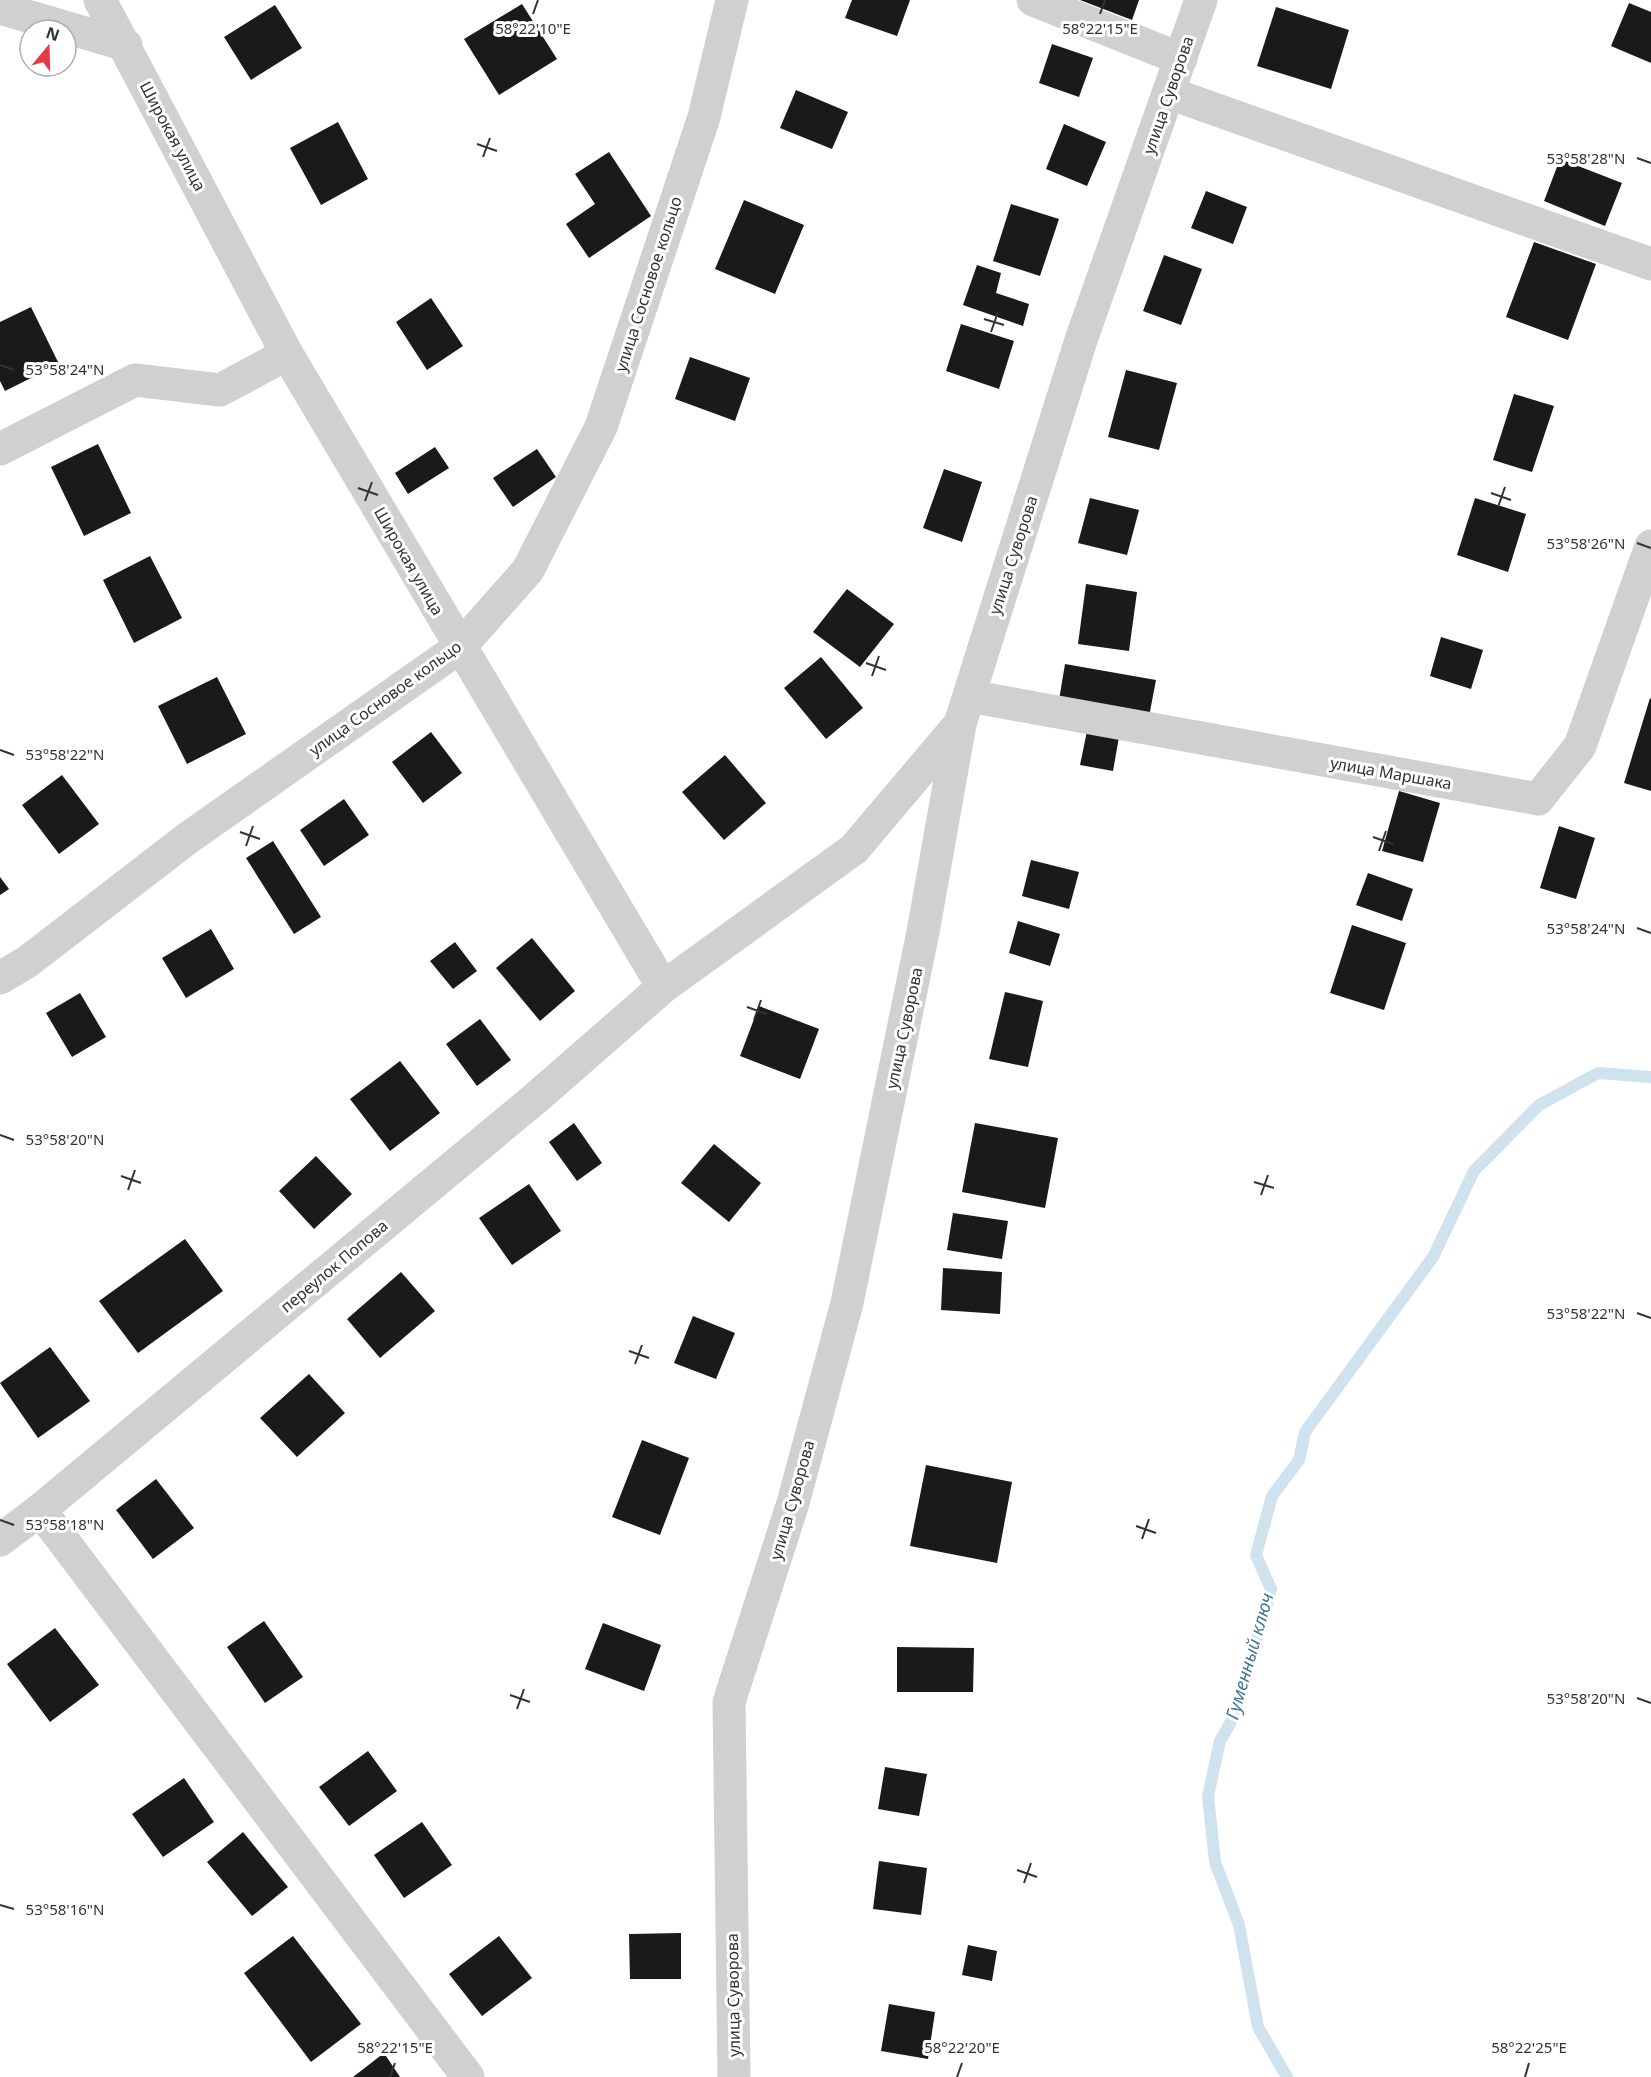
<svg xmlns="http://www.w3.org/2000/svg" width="1651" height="2077" font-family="'Noto Sans',sans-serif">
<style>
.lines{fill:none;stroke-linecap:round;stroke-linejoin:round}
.stream{stroke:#cfe2ee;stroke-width:12}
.building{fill:#1a1a1a}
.minor{stroke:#d0d0d0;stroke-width:33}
.ticks{fill:none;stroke:#333;stroke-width:2}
.labels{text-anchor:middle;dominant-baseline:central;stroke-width:6;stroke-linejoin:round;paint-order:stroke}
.street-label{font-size:16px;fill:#333;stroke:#fff}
.water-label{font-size:18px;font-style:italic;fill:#3f7597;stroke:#fff}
.ticks-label{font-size:15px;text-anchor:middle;fill:#333;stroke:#fff;stroke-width:6;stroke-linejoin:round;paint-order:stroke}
</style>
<rect width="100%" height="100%" fill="#fff"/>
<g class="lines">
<!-- stream -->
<path class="stream" d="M1287,2077l-29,-50 -19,-102 -24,-63 -7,-66 12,-55 16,-28 35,-124 -15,-34 16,-59 27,-36 6,-28 128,-175 41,-86 65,-66 59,-32 53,4"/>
</g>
<!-- building -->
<path class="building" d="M852,0h58l-13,36 -52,-18z
M1080,0h59l-7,20z
M1629,3l22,9v51l-40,-17z
M522,4l35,55 -58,36 -35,-56z
M275,5l27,43 -51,32 -27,-43z
M1276,7l73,23 -18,59 -74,-23z
M1052,44l41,14 -14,39 -40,-14z
M796,90l52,22 -16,37 -52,-21z
M338,122l30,57 -47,26 -31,-57z
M1064,124l42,18 -19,44 -41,-17z
M609,152l42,64 -62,42 -23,-34 29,-20 -20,-30z
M1560,159l62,24 -17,43 -61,-25z
M1206,191l41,16 -14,37 -42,-16z
M744,200l60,25 -29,69 -60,-25z
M1011,204l48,15 -19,57 -47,-15z
M1534,242l62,22 -28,76 -62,-23z
M1164,255l38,14 -21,56 -38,-14z
M977,265l24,8 -5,20 33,11 -6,22 -60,-21z
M431,298l32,48 -36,24 -31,-48z
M31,307l28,57 -54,27 -5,-10v-59z
M961,324l53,17 -15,48 -53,-18z
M690,357l60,21 -15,43 -60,-22z
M1126,370l51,13 -18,67 -51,-13z
M1514,394l40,12 -22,66 -39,-12z
M98,444l33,69 -47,23 -33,-69z
M435,447l14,21 -41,26 -13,-21z
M537,449l19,28 -43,30 -20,-29z
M944,469l38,13 -20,60 -39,-14z
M1090,498l49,12 -12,45 -49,-12z
M1475,498l51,16 -18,58 -51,-17z
M150,556l32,62 -48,25 -31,-63z
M1086,584l51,8 -8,59 -51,-7z
M847,589l47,35 -34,43 -47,-35z
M1441,637l42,13 -12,39 -41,-13z
M821,657l42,51 -37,31 -42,-51z
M1065,664l91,16 -8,42 -90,-16z
M217,677l29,57 -59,30 -29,-58z
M1650,698l1,1v92l-27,-8z
M1087,731l32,6 -6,34 -33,-6z
M431,732l31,41 -39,30 -31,-41z
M725,755l41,48 -42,37 -42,-48z
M62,775l37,49 -40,30 -37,-49z
M1399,791l41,12 -17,59 -41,-11z
M344,799l25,36 -45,31 -24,-36z
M1559,826l36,12 -19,61 -36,-11z
M273,841l48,76 -27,17 -48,-76z
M1031,860l48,12 -10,37 -47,-13z
M1368,873l45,16 -11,32 -46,-16z
M0,877l9,12 -9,6z
M1018,921l42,13 -10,32 -41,-13z
M1352,925l54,18 -22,67 -54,-17z
M211,929l23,40 -48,29 -24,-40z
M532,938l43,53 -35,30 -44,-53z
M455,942l22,29 -24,18 -23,-28z
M1005,992l38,9 -15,66 -39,-8z
M80,993l26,44 -34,20 -26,-44z
M759,1006l60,23 -19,50 -60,-23z
M480,1019l31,41 -34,26 -31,-42z
M400,1061l40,52 -50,38 -40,-52z
M574,1123l28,40 -25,18 -28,-39z
M975,1123l83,15 -13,70 -83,-16z
M714,1144l47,39 -32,39 -48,-39z
M316,1156l36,38 -38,35 -35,-38z
M529,1184l32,47 -49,34 -33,-47z
M953,1213l55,8 -6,38 -55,-9z
M185,1239l38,52 -85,62 -39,-52z
M943,1268l59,4 -2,42 -59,-4z
M401,1272l34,39 -55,47 -33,-39z
M693,1316l42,17 -19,46 -42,-16z
M50,1347l40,54 -52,37 -38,-55z
M309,1374l36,39 -48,44 -37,-39z
M642,1440l47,18 -29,77 -48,-18z
M926,1465l86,17 -15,81 -87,-17z
M156,1479l38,49 -41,31 -37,-49z
M264,1621l39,56 -38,26 -38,-56z
M603,1623l58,22 -17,46 -59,-22z
M55,1628l44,57 -49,37 -43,-58z
M897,1647l77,1 -1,44h-76z
M368,1751l29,40 -48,35 -30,-39z
M885,1767l42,7 -8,42 -41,-7z
M184,1778l30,44 -51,35 -31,-43z
M422,1822l30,43 -48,33 -30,-43z
M243,1832l45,55 -36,29 -45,-54z
M879,1861l48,7 -6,47 -48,-6z
M681,1933v46h-51l-1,-45z
M293,1936l68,88 -50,38 -67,-89z
M499,1936l33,42 -50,38 -33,-42z
M968,1945l29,6 -5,30 -30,-6z
M889,2004l46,8 -7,47 -47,-8z
M384,2053l16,24h-47z"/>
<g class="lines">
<!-- minor -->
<path class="minor" d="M100,0l187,354 376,633
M1033,0l148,59
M0,8l126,37
M1169,93l482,171
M0,449l135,-69 85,10 67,-36
M969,696l569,103 42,-53 71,-200
M0,978l27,-16 161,-124 272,-191 68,-77 73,-143 103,-310 28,-117
M40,1510l428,567
M0,1540l40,-30 497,-413 126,-110 191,-138 105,-124
M734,2077l-5,-375 64,-199 54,-200 76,-371 37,-208 121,-384 120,-340"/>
</g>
<!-- ticks -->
<path class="ticks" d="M533,14l5,-14M1100,14l5,-14M477,144l20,7M483,157l7,-19M1637,158l14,5M984,319l20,6M991,332l7,-20M0,365l14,5M358,488l20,7M1491,493l20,7M365,501l7,-19M1498,507l7,-20M1637,543l14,5M866,663l20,7M872,676l7,-20M0,750l14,5M240,832l20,7M1373,837l20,7M246,846l7,-20M1379,851l7,-20M1637,928l14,5M747,1007l20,7M754,1020l7,-20M0,1135l14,5M121,1176l20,7M1254,1182l20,6M128,1190l7,-20M1261,1195l7,-20M1637,1313l14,5M629,1351l20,7M635,1364l7,-19M0,1520l14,5M1136,1526l20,7M1142,1539l7,-20M510,1695l20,7M1637,1698l14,5M517,1709l7,-20M1017,1870l20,7M1024,1883l7,-20M0,1905l14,4M390,2077l5,-14M957,2077l5,-14M1525,2077l4,-14"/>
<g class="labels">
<!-- street labels -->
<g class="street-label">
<text transform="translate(1168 95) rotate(-71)">улица Суворова</text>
<text transform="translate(173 136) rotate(62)">Широкая улица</text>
<text transform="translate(648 284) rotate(-72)">улица Сосновое кольцо</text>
<text transform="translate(1013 555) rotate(-72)">улица Суворова</text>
<text transform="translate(409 561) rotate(60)">Широкая улица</text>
<text transform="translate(385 698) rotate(-36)">улица Сосновое кольцо</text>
<text transform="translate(1391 773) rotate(10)">улица Маршака</text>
<text transform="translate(904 1028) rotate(-78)">улица Суворова</text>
<text transform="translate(334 1266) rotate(-40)">переулок Попова</text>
<text transform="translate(792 1500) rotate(-74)">улица Суворова</text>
<text transform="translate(733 1995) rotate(-91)">улица Суворова</text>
</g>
<!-- water labels -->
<g class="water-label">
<text transform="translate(1249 1656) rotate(-74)">Гуменный ключ</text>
</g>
</g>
<g class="ticks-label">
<text x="533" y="34">58°22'10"E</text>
<text x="1100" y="34">58°22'15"E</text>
<text x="1586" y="164">53°58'28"N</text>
<text x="65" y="375">53°58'24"N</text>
<text x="1586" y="549">53°58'26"N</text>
<text x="65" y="760">53°58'22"N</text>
<text x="1586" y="934">53°58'24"N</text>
<text x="65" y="1145">53°58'20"N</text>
<text x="1586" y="1319">53°58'22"N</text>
<text x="65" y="1530">53°58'18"N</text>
<text x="1586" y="1704">53°58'20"N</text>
<text x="65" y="1915">53°58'16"N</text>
<text x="395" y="2053">58°22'15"E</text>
<text x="962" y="2053">58°22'20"E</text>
<text x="1529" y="2053">58°22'25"E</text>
</g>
<!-- north arrow -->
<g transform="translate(48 48) rotate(19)"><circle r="28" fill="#ffffff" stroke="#adadad" stroke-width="1.5"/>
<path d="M0-4.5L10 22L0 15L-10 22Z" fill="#e63946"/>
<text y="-9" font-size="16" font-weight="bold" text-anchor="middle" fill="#333333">N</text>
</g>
</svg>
